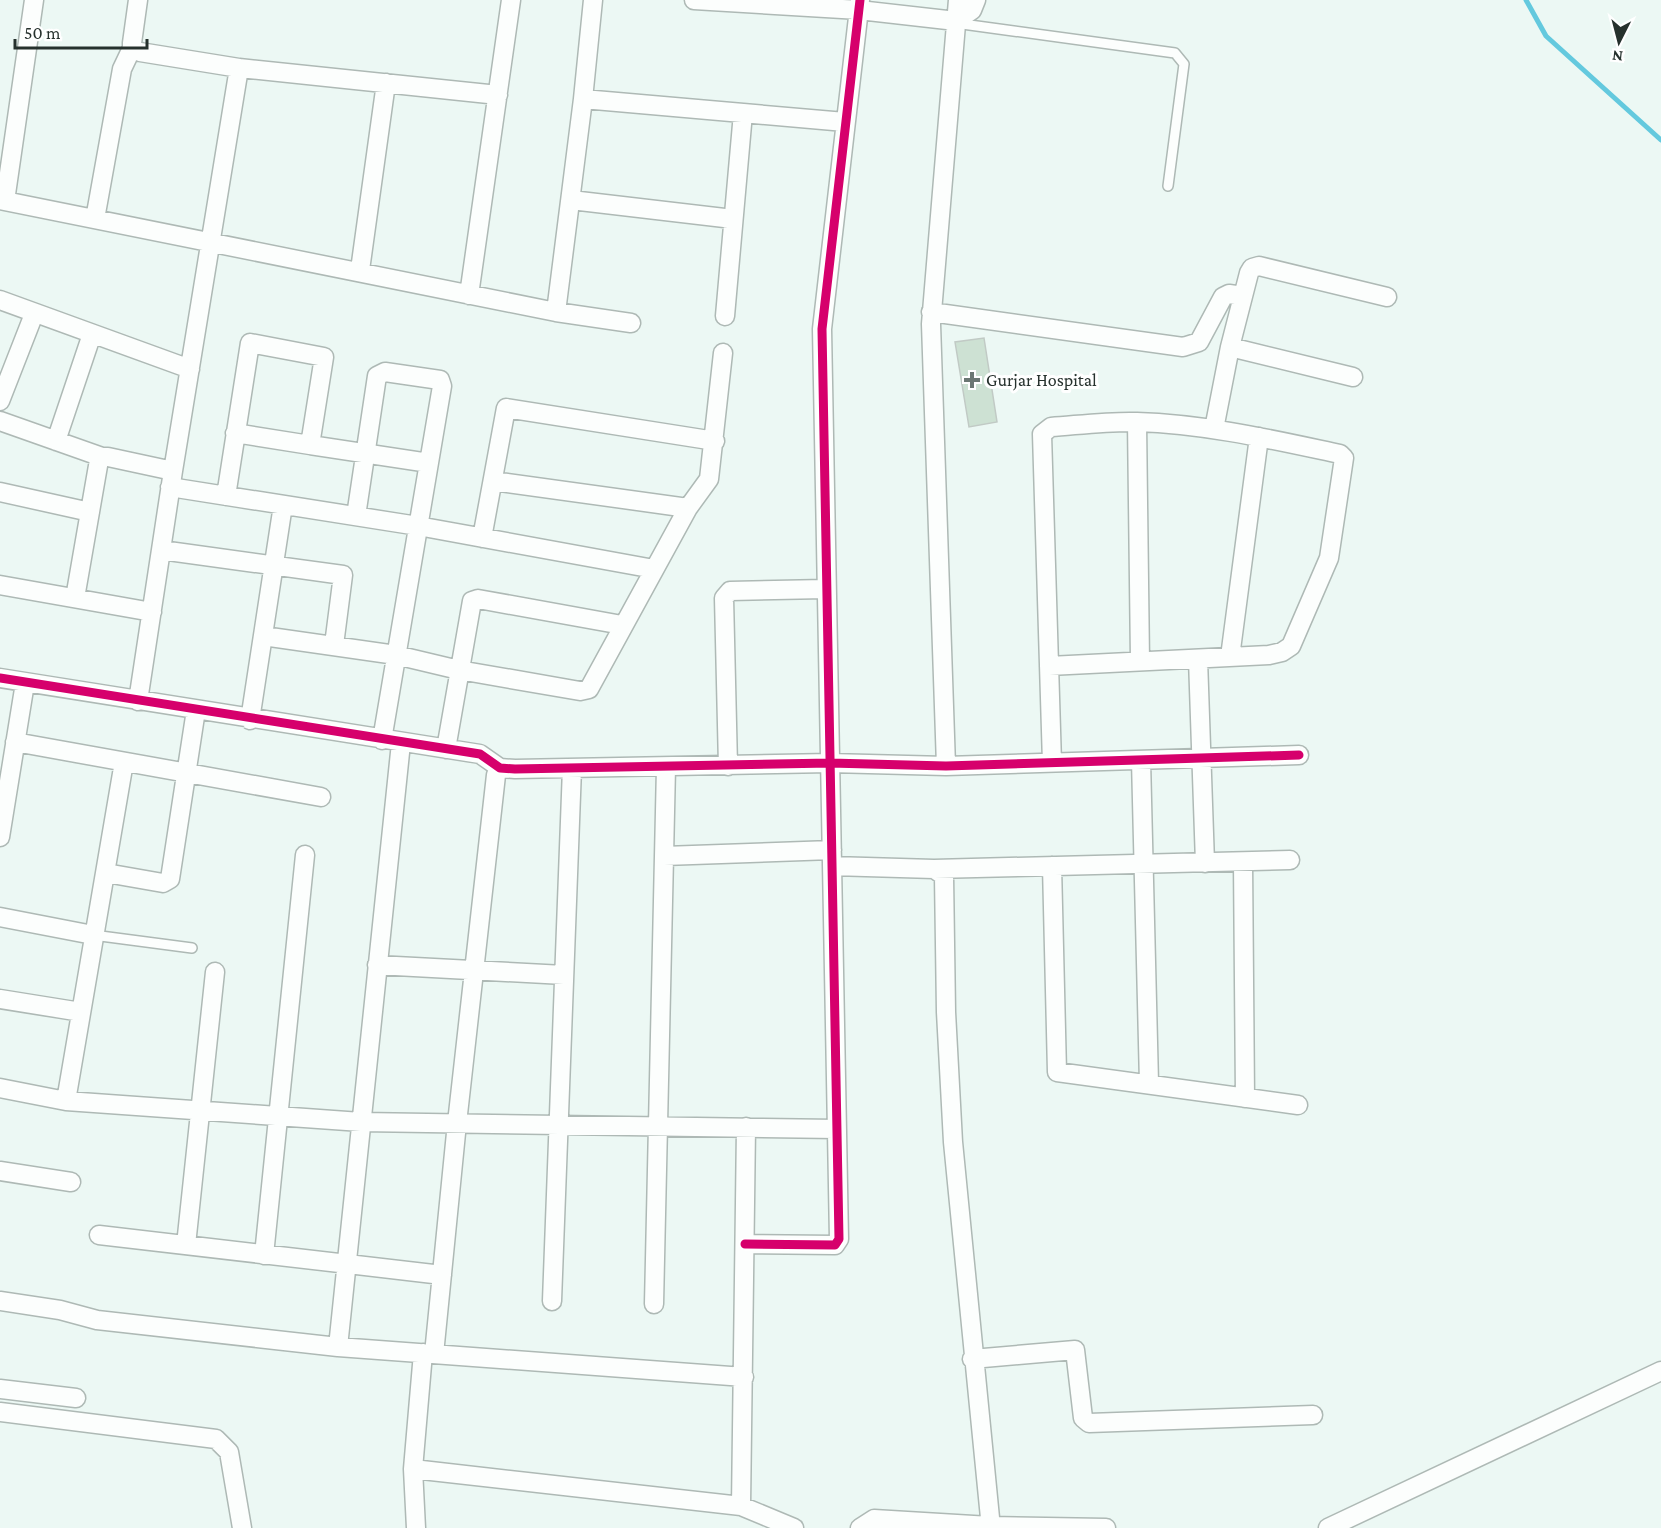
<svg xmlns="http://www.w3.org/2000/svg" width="1661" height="1528" font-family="'Crimson Pro',serif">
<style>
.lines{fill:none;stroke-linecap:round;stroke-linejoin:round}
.stream{stroke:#64c9de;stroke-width:5}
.building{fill:#cde1d3;stroke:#c1cac5;stroke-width:1.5}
.service-casing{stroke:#aeb9b5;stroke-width:12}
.minor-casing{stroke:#aeb9b5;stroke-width:21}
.service{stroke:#fcfefd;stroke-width:9}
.minor{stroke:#fcfefd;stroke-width:18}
.cycleway-casing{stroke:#fff;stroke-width:13}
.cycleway{stroke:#d6006c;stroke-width:9}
.poi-dot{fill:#6b7773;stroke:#fff;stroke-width:2}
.labels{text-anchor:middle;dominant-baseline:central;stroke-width:6;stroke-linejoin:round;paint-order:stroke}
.poi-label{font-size:18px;fill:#26312d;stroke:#fff;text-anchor:start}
</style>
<rect width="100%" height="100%" fill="#ecf8f4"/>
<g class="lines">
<!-- stream -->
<path class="stream" d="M1526,0l20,36 115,104"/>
</g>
<!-- building -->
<path class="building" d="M984,338l13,84 -28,5 -14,-85z"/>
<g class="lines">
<defs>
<path id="service" d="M955,23l220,30 9,11 -16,122
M93,935l99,13"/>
<path id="minor" d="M138,0l-6,43v5l8,4 99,16 259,27
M694,0l165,10 97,11 16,-11 4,-10
M583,99l10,-99
M0,200l556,112 75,11
M571,200l162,19
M5,201l29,-201
M95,219l27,-150 10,-21
M360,270l26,-187
M469,295l42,-295
M0,300l190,69
M556,312l27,-213 262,23
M931,312l252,35 16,-5 24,-45 6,-3 14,2
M725,316l18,-203
M1230,347l123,30
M0,401l34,-87
M0,421l102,36
M1137,422l3,239
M1214,429l16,-82 19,-74 3,-5 7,-2 128,31
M235,433l75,12
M56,441l36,-107
M493,481l195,27
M170,487l248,39 236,43
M0,492l90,20
M226,496l24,-153 74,14 -14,88 119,18
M356,516l21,-140 8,-4 55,8 2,6 -60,354
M482,538l24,-130 209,33
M161,550l182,25 -9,70
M0,585l152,27
M75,598l24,-138 3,-3h6l65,14
M263,636l133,19 63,15 121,21 9,-2 99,-181 21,-29 14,-126
M1230,657l29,-220
M1198,659l7,204
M1049,666l220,-11 13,-3 9,-6 38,-88 15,-100 -4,-4c-66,-14 -134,-30 -203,-32 -28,-1 -58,3 -86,5l-9,7 10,329
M0,678l480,76 20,14 15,1 315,-6 116,3 353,-11
M138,701l35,-230 66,-403
M250,720l33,-215
M15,742l306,55
M446,749l26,-148 6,-2 144,26
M1141,760l8,323
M124,762l-58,339 295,21 476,7
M728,766l-4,-168 6,-7 95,-2
M946,766l-15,-442 27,-324
M0,837l25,-154
M664,856l168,-6
M1243,862l2,236
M832,866l102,3 10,7 2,136 7,130 38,386
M1052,866l5,206 241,33
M934,869l356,-9
M106,873l57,10 7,-4 26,-169
M0,917l93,18
M377,965l187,10
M0,999l81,13
M0,1088l66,13
M0,1171l71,11
M99,1235l343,40
M745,1244l90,1 4,-6 -17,-910 38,-329
M186,1245l29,-273
M264,1255l41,-400
M0,1301l60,9 37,10 241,27 406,30
M552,1301l20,-533
M654,1304l12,-537
M338,1347l63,-604
M434,1354l23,-231 39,-348 4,-7
M972,1359l103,-9 8,68 6,5 224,-8
M0,1389l76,9
M0,1412l216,27 13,13 13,76
M413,1469l328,37 53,22
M741,1506l5,-379
M416,1528l-3,-59 10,-116
M860,1528l14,-9 116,7 116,2
M1328,1528l333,-157"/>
</defs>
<!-- service casing -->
<use href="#service" class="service-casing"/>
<!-- minor casing -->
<use href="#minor" class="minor-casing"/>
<!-- service -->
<use href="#service" class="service"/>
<!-- minor -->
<use href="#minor" class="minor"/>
<defs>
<path id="cycleway" d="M0,678l480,76 20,14 15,1 315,-6 116,3 353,-11
M745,1244l90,1 4,-6 -17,-910 38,-329"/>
</defs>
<!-- cycleway casing -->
<use href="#cycleway" class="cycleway-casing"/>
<!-- cycleway -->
<use href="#cycleway" class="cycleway"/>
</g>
<!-- markers -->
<path class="poi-dot" d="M969 371h6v6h6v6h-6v6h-6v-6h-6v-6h6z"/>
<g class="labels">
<!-- poi labels -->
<g class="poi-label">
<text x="986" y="380">Gurjar Hospital</text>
</g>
</g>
<!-- north arrow -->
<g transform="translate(1619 42) rotate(186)" stroke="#ffffff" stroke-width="4.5" paint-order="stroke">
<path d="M0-4.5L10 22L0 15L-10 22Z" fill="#26312d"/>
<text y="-9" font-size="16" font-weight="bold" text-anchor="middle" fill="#26312d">N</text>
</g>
<!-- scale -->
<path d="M15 39v9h132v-9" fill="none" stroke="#26312d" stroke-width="3"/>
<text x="24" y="39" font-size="18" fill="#26312d" stroke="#ffffff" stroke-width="4.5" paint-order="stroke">50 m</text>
</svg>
